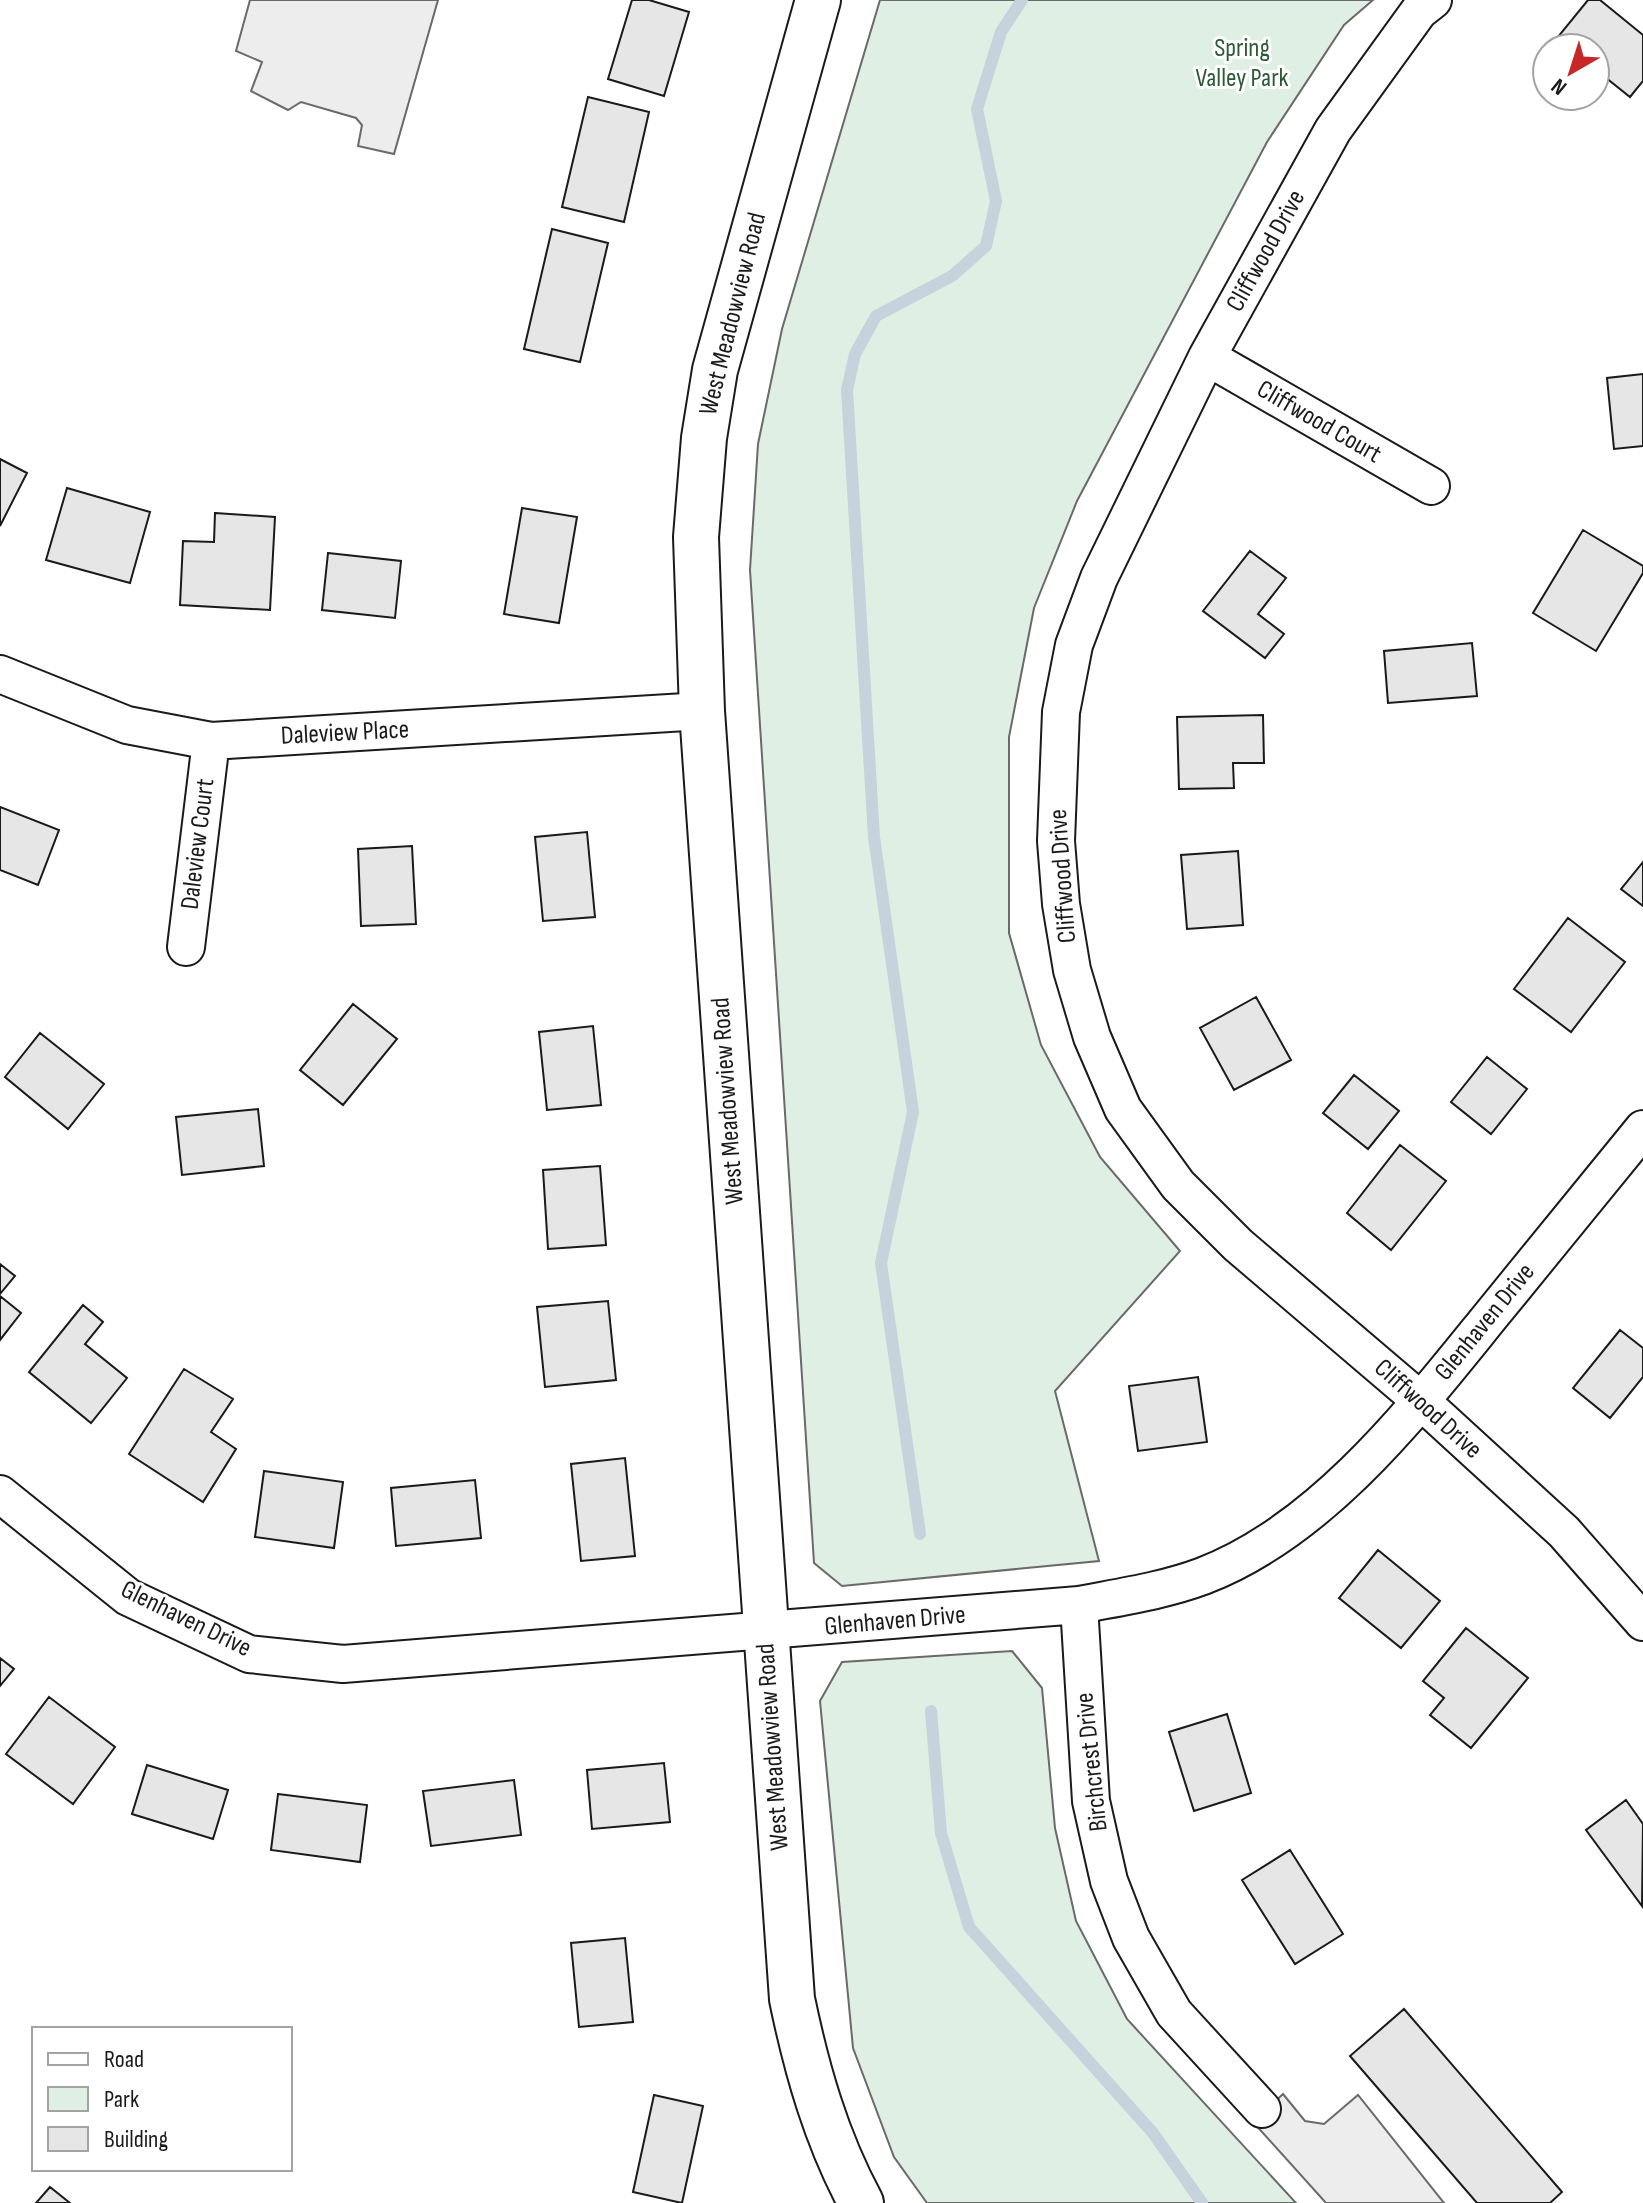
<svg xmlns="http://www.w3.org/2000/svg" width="1643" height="2203" font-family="'Sofia Sans Condensed',sans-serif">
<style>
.green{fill:#e0efe3;stroke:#6a6a6a;stroke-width:2}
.parking{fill:#ededed;stroke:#6a6a6a;stroke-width:2}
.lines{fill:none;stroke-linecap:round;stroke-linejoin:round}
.stream{stroke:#c6d2dc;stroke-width:12}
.building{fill:#e6e6e6;stroke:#1a1a1a;stroke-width:2}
.street-casing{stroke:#1a1a1a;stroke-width:40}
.secondary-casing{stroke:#1a1a1a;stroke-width:48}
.street{stroke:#fff;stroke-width:36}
.secondary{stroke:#fff;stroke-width:44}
.labels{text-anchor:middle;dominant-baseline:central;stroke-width:6;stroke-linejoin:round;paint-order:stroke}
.park-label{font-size:26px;fill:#2b5a34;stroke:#fff}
.street-label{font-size:26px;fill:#1a1a1a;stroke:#fff}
</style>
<rect width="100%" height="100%" fill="#fff"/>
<!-- green -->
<path class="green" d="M880,0h493l-29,25 -77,117 -190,359 -43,107 -25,129v196l32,112 59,112 80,94 -125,140 44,170 -257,25 -28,-23 -64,-993 8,-126 24,-115z
M1012,1651l30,37 13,140 21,93 51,98 169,184h-369l-33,-46 -41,-109 -33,-347 22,-39z"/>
<!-- parking -->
<path class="parking" d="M250,0h188l-44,154 -36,-8 4,-21 -6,-7 -55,-16 -13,8 -37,-19 11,-29 -26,-11z
M1283,2094l22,27 19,3 34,-29 86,108h-118l-73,-81z"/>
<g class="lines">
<!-- stream -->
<path class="stream" d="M920,1534l-39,-271 32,-151 -39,-275 -27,-447 8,-36 21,-38 76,-40 34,-30 10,-45 -19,-92 24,-77 21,-32
M931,1711l10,122 28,94 184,206 49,70"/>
</g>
<!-- building -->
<path class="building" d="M632,0h17l40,12 -25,84 -56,-17z
M1588,0h12l43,35v46l-13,16 -35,-28v-21h-26l-12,-10z
M588,97l61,15 -25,110 -62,-15z
M552,229l56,14 -28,119 -56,-13z
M1643,374v72l-29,3 -7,-71z
M0,459l27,14 -27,53z
M67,488l83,24 -20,71 -84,-23z
M522,508l55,9 -18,106 -55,-9z
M215,513l60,4 -5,93 -90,-5 3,-64 31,1z
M1583,530l60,36v7l-47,78 -63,-38z
M1250,551l36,27 -28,36 26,20 -19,24 -62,-47z
M328,553l73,8 -6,57 -73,-8z
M1472,643l5,53 -89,7 -4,-52z
M1263,715l1,48h-31l1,25 -55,1 -2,-72z
M0,807l59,23 -21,55 -38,-15z
M587,832l8,85 -52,4 -8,-84z
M412,846l4,78 -55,2 -3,-77z
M1238,851l5,74 -56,4 -6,-74z
M1643,862v44l-22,-17z
M1568,918l57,44 -54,70 -57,-43z
M1256,997l35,63 -57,30 -34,-62z
M353,1004l44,35 -54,66 -43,-35z
M593,1026l8,79 -54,5 -8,-78z
M40,1033l64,51 -36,45 -63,-52z
M1487,1057l40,32 -36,45 -40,-32z
M1354,1075l45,36 -31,38 -45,-36z
M258,1109l6,57 -82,9 -6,-58z
M1400,1145l46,36 -55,69 -44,-37z
M600,1166l6,79 -58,4 -5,-79z
M0,1264l15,12 -15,18z
M0,1296l21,17 -21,27z
M608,1301l8,79 -71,7 -8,-80z
M83,1305l20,17 -18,22 42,34 -36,45 -62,-51z
M1620,1330l23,18v29l-33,41 -37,-30z
M184,1369l49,30 -22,33 25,17 -33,53 -74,-48z
M1198,1377l9,65 -69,9 -9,-65z
M625,1458l10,98 -54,5 -10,-97z
M264,1471l79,11 -9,66 -79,-11z
M475,1480l6,58 -85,8 -5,-58z
M1378,1550l62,51 -39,47 -62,-50z
M1466,1628l62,50 -57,70 -41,-33 14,-17 -21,-17z
M0,1658l14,11 -14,17z
M49,1697l66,50 -42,57 -67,-50z
M1227,1714l24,79 -57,18 -25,-79z
M664,1763l6,59 -78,7 -5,-59z
M147,1765l81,25 -15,49 -81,-25z
M514,1780l7,55 -90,11 -8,-55z
M278,1794l89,11 -7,57 -89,-12z
M1626,1800l17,24 -1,82 -56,-76z
M1290,1850l53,84 -48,30 -53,-84z
M625,1938l8,84 -54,5 -8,-84z
M1404,2009l158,183 -12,11h-73l-127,-147z
M654,2095l49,11 -21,97 -49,-11z
M50,2187l20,16h-34z"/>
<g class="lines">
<defs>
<path id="street" d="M1433,0l-14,11 -86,119 -126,227 -108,221 -25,67 -13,67 -5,129 5,63 11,66 20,67 31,72 55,76 60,60 183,156 143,131 79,90
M1207,357l224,129
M0,674l127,51 84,16 491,-30
M186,947l25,-206
M0,1494l128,103 121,57 94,10 736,-59c41,-8 84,-14 124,-29 120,-46 212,-167 290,-263 50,-62 100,-123 150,-184
M1079,1605l12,196 18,80 22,57 43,75 88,96"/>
<path id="secondary" d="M818,0l-103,370 -11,68 -8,99 6,174 90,1288c15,72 34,139 69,204"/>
</defs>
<!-- street casing -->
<use href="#street" class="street-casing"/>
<!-- secondary casing -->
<use href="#secondary" class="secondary-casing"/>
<!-- street -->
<use href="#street" class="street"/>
<!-- secondary -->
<use href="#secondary" class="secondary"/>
</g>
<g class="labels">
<!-- park labels -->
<g class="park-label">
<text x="1242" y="48">Spring<tspan x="1242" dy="30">Valley Park</tspan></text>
</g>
<!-- street labels -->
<g class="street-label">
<text transform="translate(1266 251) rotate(-61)">Cliffwood Drive</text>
<text transform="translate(733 314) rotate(-76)">West Meadowview Road</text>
<text transform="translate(1319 422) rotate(30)">Cliffwood Court</text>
<text transform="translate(345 733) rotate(-3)">Daleview Place</text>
<text transform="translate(198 844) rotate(-83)">Daleview Court</text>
<text transform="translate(1063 876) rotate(-94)">Cliffwood Drive</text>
<text transform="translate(728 1101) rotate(-94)">West Meadowview Road</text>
<text transform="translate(1485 1322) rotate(-51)">Glenhaven Drive</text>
<text transform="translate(1428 1409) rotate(42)">Cliffwood Drive</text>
<text transform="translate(186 1619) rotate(26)">Glenhaven Drive</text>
<text transform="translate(895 1621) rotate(-5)">Glenhaven Drive</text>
<text transform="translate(773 1747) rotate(-94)">West Meadowview Road</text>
<text transform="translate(1092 1762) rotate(-96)">Birchcrest Drive</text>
</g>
</g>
<!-- legend -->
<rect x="32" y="2027" width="260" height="144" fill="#ffffff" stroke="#a3a3a3" stroke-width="2"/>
<rect x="48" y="2053" width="40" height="12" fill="#ffffff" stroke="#a3a3a3" stroke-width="2"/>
<text x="104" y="2067" font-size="24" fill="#1a1a1a">Road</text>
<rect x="48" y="2087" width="40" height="24" fill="#e0efe3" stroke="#a3a3a3" stroke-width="2"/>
<text x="104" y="2107" font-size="24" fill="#1a1a1a">Park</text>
<rect x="48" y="2127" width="40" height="24" fill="#e6e6e6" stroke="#a3a3a3" stroke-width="2"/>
<text x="104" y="2147" font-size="24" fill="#1a1a1a">Building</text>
<!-- north arrow -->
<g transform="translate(1571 72) rotate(219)"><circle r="38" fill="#ffffff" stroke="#a3a3a3" stroke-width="2"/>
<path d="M0-6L14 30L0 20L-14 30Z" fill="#c62828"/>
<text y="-12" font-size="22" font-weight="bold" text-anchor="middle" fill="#1a1a1a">N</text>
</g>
</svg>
